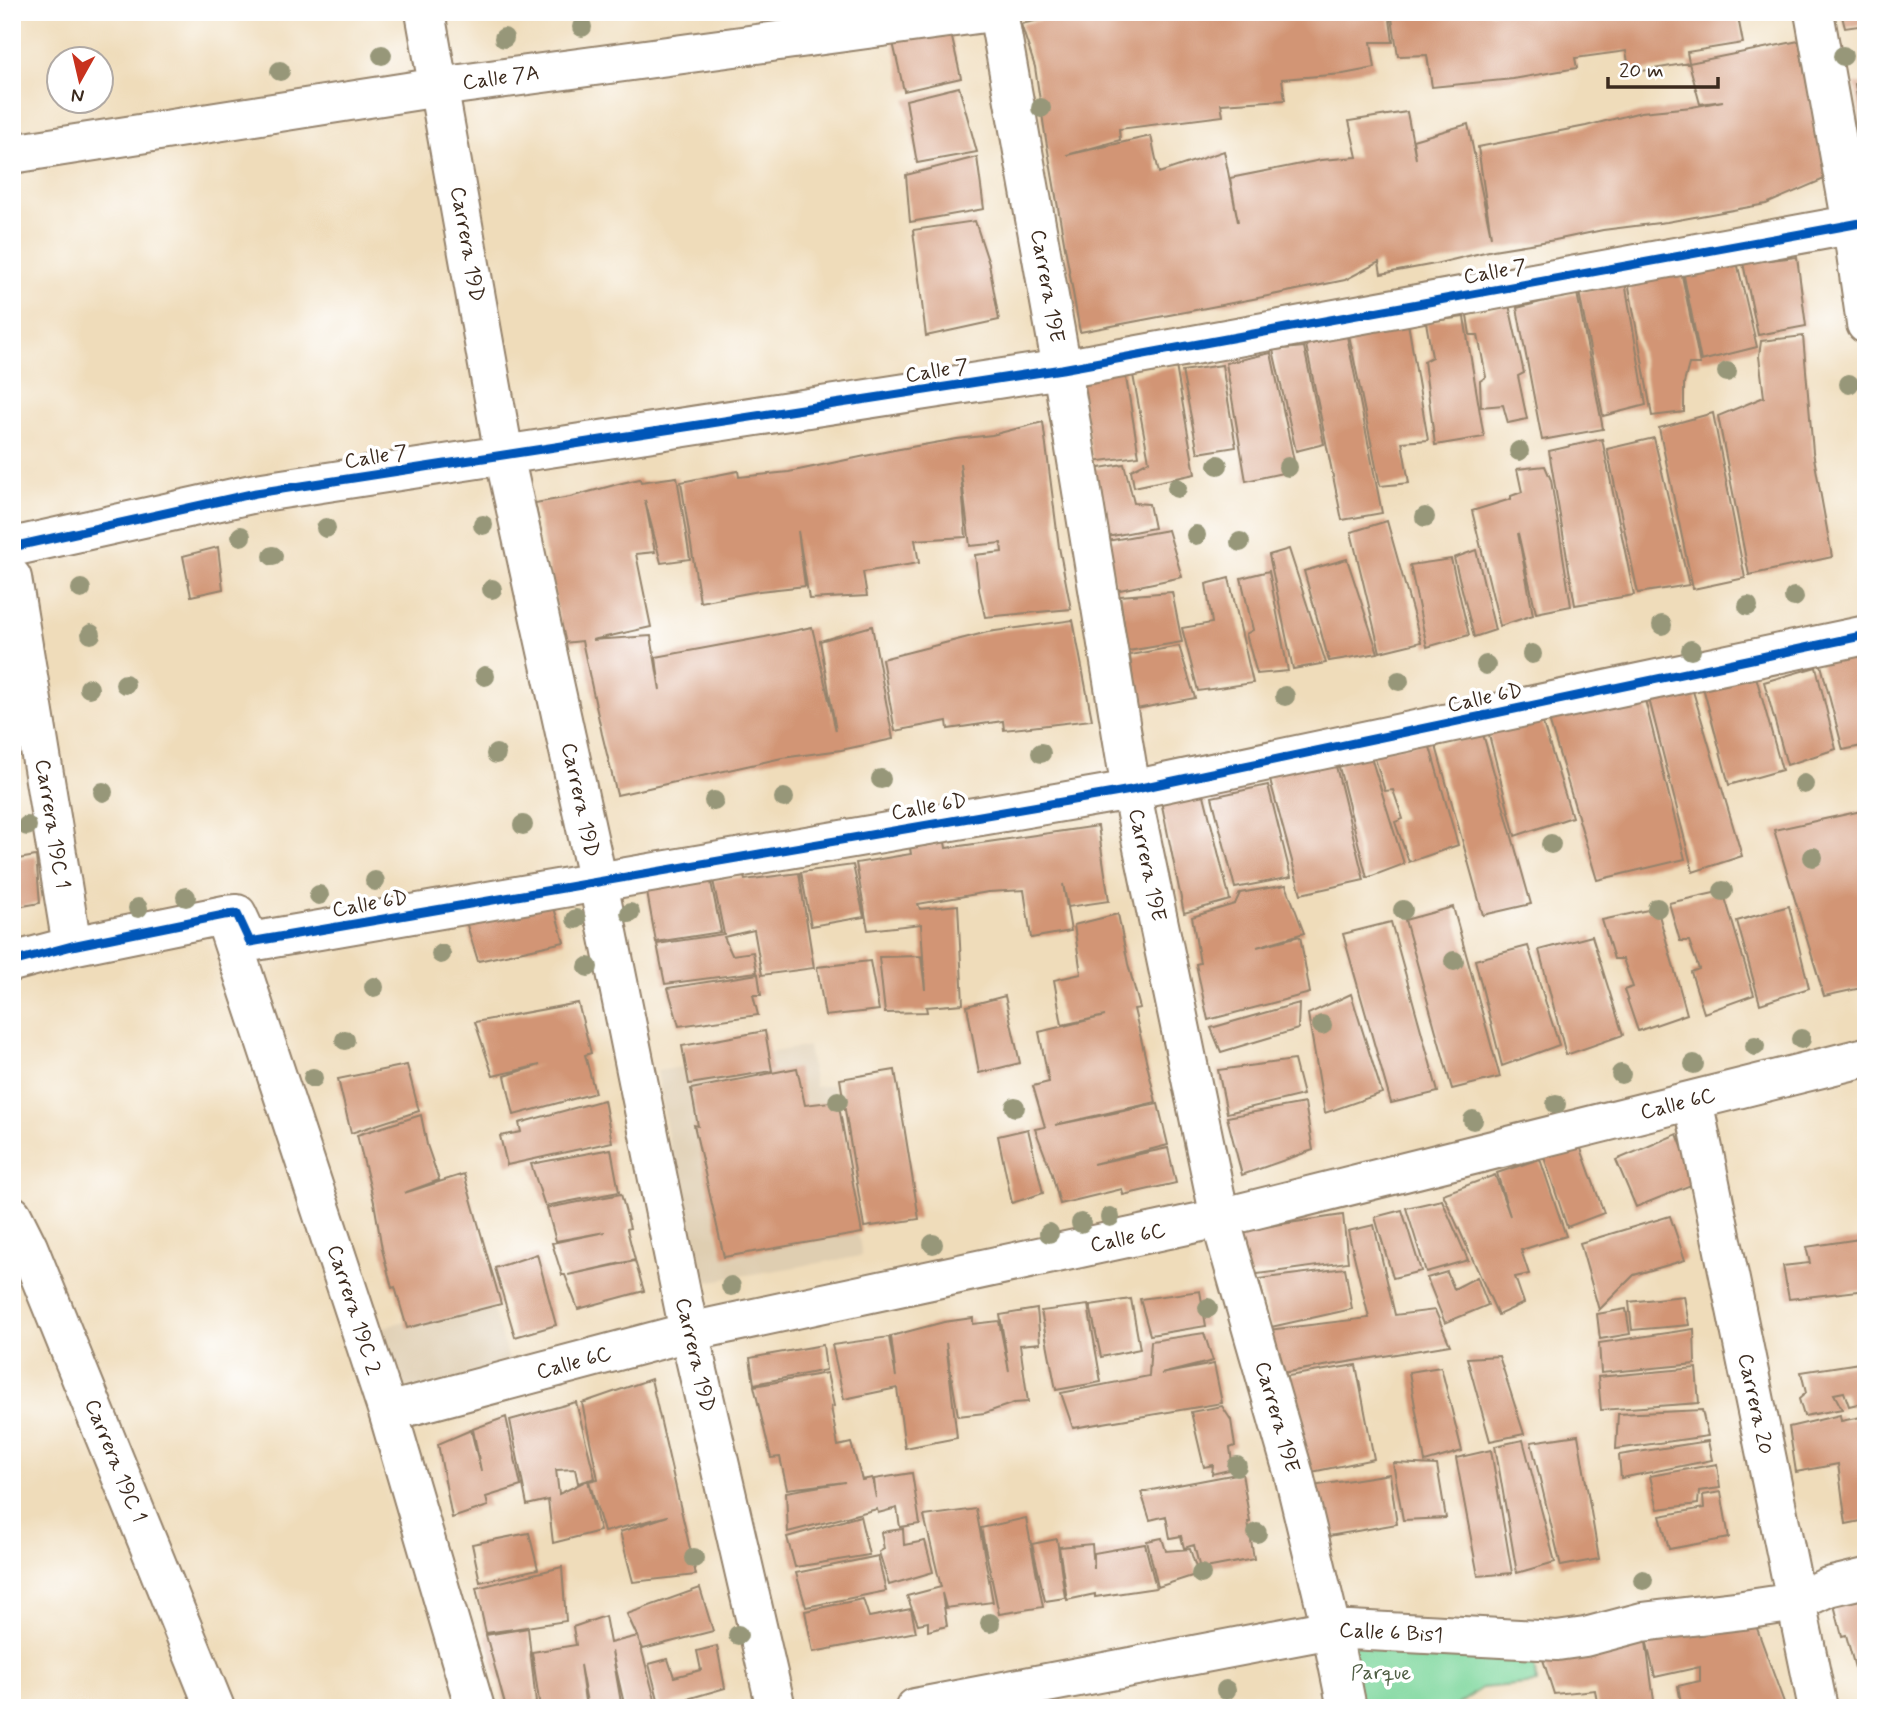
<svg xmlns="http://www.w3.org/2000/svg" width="1878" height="1720" font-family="Mynerve,sans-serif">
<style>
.built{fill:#dfceb1}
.green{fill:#7ed79d;stroke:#5c805e;stroke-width:2}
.building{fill:#d29574}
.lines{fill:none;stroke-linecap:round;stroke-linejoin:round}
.minor-casing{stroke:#95836c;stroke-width:42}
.minor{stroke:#fff;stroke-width:38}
.cycleway-casing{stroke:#fff;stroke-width:13}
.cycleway{stroke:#0057b8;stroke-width:9}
.tree{fill:#979779}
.labels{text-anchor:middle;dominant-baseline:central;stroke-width:7;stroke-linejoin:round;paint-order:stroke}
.street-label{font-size:21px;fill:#3b2a1e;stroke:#fff}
.park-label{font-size:21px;fill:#4f5e44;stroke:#fff}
</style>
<rect width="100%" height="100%" fill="#fff"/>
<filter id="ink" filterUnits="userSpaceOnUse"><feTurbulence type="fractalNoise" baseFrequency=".0143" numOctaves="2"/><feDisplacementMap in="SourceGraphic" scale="14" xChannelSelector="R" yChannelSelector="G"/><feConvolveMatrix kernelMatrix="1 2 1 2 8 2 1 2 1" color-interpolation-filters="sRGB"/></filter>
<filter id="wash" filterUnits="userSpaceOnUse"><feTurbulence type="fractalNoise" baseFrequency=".00686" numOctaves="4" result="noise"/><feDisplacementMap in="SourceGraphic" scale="28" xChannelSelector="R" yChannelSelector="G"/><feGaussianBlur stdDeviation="1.57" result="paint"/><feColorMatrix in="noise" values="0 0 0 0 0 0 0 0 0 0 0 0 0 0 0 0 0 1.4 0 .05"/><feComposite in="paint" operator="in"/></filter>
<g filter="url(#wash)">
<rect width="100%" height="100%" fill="#efdcba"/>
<!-- built -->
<path class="built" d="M808,1046l7,41 18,-2 29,171 -169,28 -36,-213z
M488,1294l23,72 -107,25 -22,-63z"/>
<!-- green -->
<path class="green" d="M1352,1636l181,9 3,38 -54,5 -29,20h-99z"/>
<g id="blocks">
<!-- building -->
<path class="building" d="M1078,12h311l4,30h-22l4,26 -32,6 -61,5 3,21 -64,4 2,12 -104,13 1,11 -53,15 84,-19 8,37 65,-22 14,71 -8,-44 91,-18 36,-3 -8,-36 58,-9 9,47 -3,-19 55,-16 23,113 -13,-90 108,-21 55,-14 51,-5 31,-6 -23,3 -11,-41 110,-22 8,43 22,93 -63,27 -99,18 -64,8 -48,10 -62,10 -58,14 -54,10 -2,-12 -34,18 -92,19 -173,33 -35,-198 -10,-67 -14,-43z
M1391,12h346l6,31 -56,9 2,11 -59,10 -4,-22 -51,7 2,10 -64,11 -81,8 -5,-32 -29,1z
M1841,12h25v13l-21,3z
M950,29l11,49 -57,13 -12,-53z
M1866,82v57l-2,1 -9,-56z
M959,87l18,65 -60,11 -11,-63z
M977,157l7,52 -74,13 -4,-47z
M975,221l14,43 10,56 -73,16 -13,-106z
M1797,257l9,69 -48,9 -15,-72z
M1737,262l20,85 -56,14 -18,-90z
M1681,271l19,93h-11l-5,19v29l-32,4 -24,-135z
M1625,282l21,123 -43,11 -24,-124z
M1577,293l26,136 -61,11 -25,-132z
M1509,305l15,68 -6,3 9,43 -19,4 -5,-18 -22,2 -1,-26 6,-4 -8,-42h-8l-3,-20z
M1464,317l20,120 -49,8 -11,-84 8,-4 -6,-35z
M1408,323l20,117 -26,2 7,41 -29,3 -31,-151z
M1347,336l35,177 -40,7 -36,-175z
M1803,336l10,116 19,105 -83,18 -31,-159 46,-19 -5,-41 2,-15z
M1304,347l20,97 -28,7 -23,-101z
M1271,353l25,117 -50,11 -20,-118z
M1222,365l14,82 -38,6 -16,-82z
M1124,366l15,90 -46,6 -16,-89z
M1176,366l19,108 -61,13 -3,-17 18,-9 -16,-86z
M1713,413l32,165 -52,11 -34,-161z
M1043,422l16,125 12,62 -86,8 -6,-27 -4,-35 27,-3 -1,-9 -31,3 -10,-83 6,74 -51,3 4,23 -56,9 4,24 -58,3 -11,-68 7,55 -46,5 -59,11 -19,-120 57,-11 1,6 50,-5 105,-22 63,-11 35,-4z
M1654,438l35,147 -51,8 -31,-144z
M1602,439l32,156 -59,10 -26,-154z
M1124,464l10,39 15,1 5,24 -47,9 -14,-68z
M1545,466l6,14 20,126 -35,7 -18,-80 15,82 -33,11 -28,-115 39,-12v-3l11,-4 -5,-23z
M677,477l13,82 -29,4 -16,-63 10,52 -19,2 15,73 -59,13 59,-4 9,54 -4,-33 109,-20 47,-10 24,104 -16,-90 52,-15 21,113 -52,11 -59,8 -165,37 -15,-61 -20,-93 -18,2 -29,-140 35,-6 52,-14 18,-4 1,3z
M1387,521l34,121 -41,10 -29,-120z
M1168,530l14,47 -67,14 -8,-50z
M218,547l5,42 -32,7 -8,-40z
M1289,549l37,114 -33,6 -24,-114z
M1476,550l19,80 -21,7 -20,-79z
M1347,559l31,94 -49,8 -25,-90z
M1451,559l18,76 -42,12 -17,-82z
M1269,571l19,100 -31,3 -11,-40 7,-4 -12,-52z
M1229,578l24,105 -55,8 -16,-63 30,-5 -6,-39z
M1172,592l10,50 -54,9 -8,-55z
M1073,620l19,100 -88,10 -1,-9 -55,8 -1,-8 -52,10 -13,-72 106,-27z
M1179,646l16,52 -59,11 -6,-54z
M1866,648v97l-23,5 -23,-89z
M1816,667l20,82 -49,16 -23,-83z
M1755,673l27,97 -53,15 -26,-98z
M1690,681l52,175 -49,16 -46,-181z
M1643,692l42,167 -88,21 -50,-167z
M1541,717l31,100 -57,19 -27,-105z
M1483,734l48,170 -48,11 -47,-169z
M1428,740l30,105 -49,17 -14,-40 8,-3 -10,-29 -8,1 -12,-39z
M1370,754l34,110 -37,14 -29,-115z
M1334,758l30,122 -63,14 -33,-121z
M1201,783l29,117 -46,13 -25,-122z
M1268,785l23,92 -56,11 -23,-91z
M1866,810v177l-42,9 -50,-166z
M1098,826l11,75 -41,6 -5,-23 8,47 -40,7 -7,-48 -36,2 -70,12 2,5 38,-4 5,99 -37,3 1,5 -42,1 -6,-56 42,-1 4,34 -4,-66 -53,6 -12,-67 55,-9 -1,-6 35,-6 1,6z
M36,856l4,47 -28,5v-48z
M853,865l11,52 -53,9 -10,-54z
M709,872l12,60 -65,10 -10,-55z
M799,873l15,95 -52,7 -8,-45 -30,7 8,18 21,-3 4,20 -92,12 -8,-40 67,-10 -11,-54 31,-3 1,3z
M1286,885l18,48 -47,14 43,-11 10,57 -102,27 -12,-56 4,-1 -8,-46 43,-13 5,-11z
M1723,891l31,104 -50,18 -13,-41 8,-3 -10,-28h-9l-11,-38z
M552,901l12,41 -86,19 -16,-52z
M1789,906l20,82 -49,16 -23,-83z
M1453,907l47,170 -48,12 -47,-169z
M1657,908l30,106 -49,17 -14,-41 9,-3 -10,-28h-9l-12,-39z
M1118,914l10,50 12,44 -6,1 22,93 -101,23 103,-21 10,41 -75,19 75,-16 8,35 -53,12 -1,-6 -62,15 -8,-30 -17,-45 10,-2 -12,-41 16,-4 -10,-50 66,-16 -43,9 -8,-45 27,-6 -7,-49z
M1391,922l47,170 -47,11 -48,-169z
M1592,936l31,99 -57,20 -27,-105z
M1528,946l31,99 -57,21 -27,-106z
M870,961l9,49 -54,6 -8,-49z
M758,974l3,21h-8l5,20 -79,11 -11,-38z
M1351,994l31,99 -57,20 -17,-99z
M1005,996l15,67 -41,10 -12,-67z
M578,1003l13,50 -6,2 10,38 -81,22 -9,-39 35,-11 -47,11 -18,-54z
M1299,1003l-1,26 -77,23 -10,-24z
M765,1031l7,40 -83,13 -7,-38z
M1294,1060l9,35 -76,18 -9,-43z
M407,1065l12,46 -68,22 -13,-54z
M797,1068l8,37 33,-4 24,132 -138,24 -30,-132 4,1 -7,-37z
M895,1070l24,149 -55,8 -24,-148z
M604,1100l8,42 -105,23 -7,-29 21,-4 -2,-9z
M1305,1103l8,47 -71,25 -15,-58z
M421,1115l6,30 12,35 -35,13 60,-19 37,130 -94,24 -12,-41 -3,1 -10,-39 -8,-47 -17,-67z
M1028,1129l15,64 -31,10 -14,-67z
M1677,1134l19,49 -60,24 -20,-47z
M1579,1143l25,70 -37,14 -23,-70z
M611,1149l8,43 -74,14 -14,-42z
M1540,1159l26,77 -45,14 8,24 -14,3 9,26 -26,12 -55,-121 52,-19 15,41 -13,-43z
M621,1194l9,34 -3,1 8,31 -67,15 67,-14 9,30 -66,18 -13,-34h-3l-10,-32 53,-11 -49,9 -9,-33z
M1442,1200l26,60 -42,12 -20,-64z
M1402,1210l19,61 -28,7 -18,-61z
M1343,1215l5,47 -105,14 -9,-45z
M1670,1216l15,44 -51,15 -35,35 -19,-67z
M1374,1225l21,90 40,-5 15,35 -186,31 -13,-44 118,-14 -21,-87z
M1866,1238v52l-77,9 -6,-33 27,-3 -4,-16z
M537,1254l19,71 -41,12 -20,-69z
M1345,1268l7,41 -81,18 -12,-48z
M1447,1272l7,17 23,-12 11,28 -43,18 -18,-45z
M1200,1291l6,35 -56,9 -10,-36z
M1684,1296l5,29 -57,5 -3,-28z
M1131,1299l9,50 -39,8 -11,-52z
M1088,1305l13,77 -45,8 -15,-79z
M1037,1309l3,34 -20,2 8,57 -14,1 -29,10 -27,3 -12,-73 11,95 -52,10 -8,-60 -53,11 -12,-54 57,-8 7,40 -5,-41 53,-14 29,-4v6l26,-3 10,50 -9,-56z
M1626,1309l4,25 -30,5 -3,-25z
M1694,1329l1,35 -94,9 -2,-30z
M1204,1333l9,28 -52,13 53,-10 8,39 -149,25 -12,-35 88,-17 2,-35z
M823,1345l3,25 -72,14 -4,-26z
M1499,1356l25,78 -34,7 -23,-83z
M1866,1362v40l-17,4 -5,-14 -10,2 8,15 -38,7 -5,-17 7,-6 -5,-21z
M1356,1365l18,94 -67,14 -25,-96z
M1441,1367l21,84 -37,11 -16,-90z
M1696,1368l3,35 -98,7 -3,-33z
M827,1373l7,33 -3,1 7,39 13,-3 11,37 10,-2 4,20 -2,-19 38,-6 8,51 -20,3 -3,-19 -19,5 -1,-4 -89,23 -2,-40 59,-10 -58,7 -7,-32 -9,1 -17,-72z
M651,1379l45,196 -63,7 -13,-50 48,-16 -64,16 -15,-51 9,-2 -16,-76z
M576,1402l19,76 -6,2 -11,3 -3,-14 -19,1 3,24 29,-14 12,51 -47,12 -5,-43 -21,5 -17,-85z
M1222,1406l9,14 4,26 -5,2 3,21 -21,5 1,-9 -9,2 -13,-55z
M1702,1410l6,26 -92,13 2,-35z
M1840,1415l1,6 25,-5v104l-20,4 -8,-60 -42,8 -7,-45z
M506,1417l15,69 -35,11 2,9 -36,12 -14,-74 33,-14 10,41 -8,-42z
M1578,1435l21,124 -38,7 -30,-124z
M1523,1440l32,122 -38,11 -22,-127z
M1708,1441l4,19 -91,18 -2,-23z
M1491,1450l21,123 -34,3 -22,-118z
M1393,1463l44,2 9,53 -43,2z
M1717,1464l3,24 -21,3 -1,13 -40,5 -8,-33z
M1242,1473l8,49h-2l6,37 -54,10 -6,-24 -10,3 -3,-12 -11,2 -4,-22 -16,4 -9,-28z
M1390,1474l7,50 -97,17 -13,-51z
M1721,1492l8,46 -60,11 -9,-33 44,-8 -1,-13z
M976,1509l17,93 -47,6 -4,-15 5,33 -19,5v-9l-10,2 -11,-28 34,-9 -17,-71z
M860,1516l9,39 -74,12 -8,-30z
M1026,1518l17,89 -44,7 -18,-86z
M903,1529l1,16 21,-4 8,31 -44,13 -10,-33 5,-3 -3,-17z
M529,1533l9,36 -58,13 -8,-38z
M1162,1538l4,13 24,-2 8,25 -40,13 -11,-46z
M1057,1539l8,59 -20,3 -13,-57z
M1092,1544l2,25v-16l51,-9 11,44 -61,9v-3l-28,6 -8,-53z
M878,1556l8,35 -80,16 -10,-34z
M562,1567l4,54 -80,12 -10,-45z
M1866,1586v99l-6,1 -14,-51 -4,1 -11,-43z
M700,1588l13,43 -70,18 -16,-35z
M863,1599l6,18 42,-8 5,23 -103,20 -8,-41z
M1751,1612l35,96h-104l-4,-22 22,-5v-14l-45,10 -10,-42 10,73h-57l-3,-18 -41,4 -16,-50z
M605,1616l5,27 28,-7 19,71 -32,1 -13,-57 10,57h-34l-8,-43 6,43h-46l-8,-56 44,-7 -3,-18z
M528,1628l8,75 -18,5h-12l-20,-73z
M717,1646l8,42 -65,19 -11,-43 19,-5 6,18 27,-7 -4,-19z"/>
</g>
</g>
<g filter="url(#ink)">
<use href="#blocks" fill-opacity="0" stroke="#95836c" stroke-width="2"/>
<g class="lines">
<defs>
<path id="minor" d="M425,12l79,443 94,428 91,449 87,376
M998,12l64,357 69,421 89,428 74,257 37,154 16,79
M1814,12l38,213 14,99
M12,154l427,-67 553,-75
M12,547l244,-54 806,-124 804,-147
M12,578l60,368
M225,919l163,493 87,296
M12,962l60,-16 152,-31 13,-1 13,28 881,-152 735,-155
M1693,1100l125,608
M12,1215l16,32 187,461
M388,1412l301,-80 531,-114 646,-161
M915,1708l416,-79 226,12 28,-4 57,-15 101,-12 53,-8 32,-15 38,-9"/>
</defs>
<!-- minor casing -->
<use href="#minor" class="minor-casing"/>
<!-- minor -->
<use href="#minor" class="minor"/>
<defs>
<path id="cycleway" d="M12,547l244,-54 806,-124 804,-147
M12,962l60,-16 152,-31 13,-1 13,28 881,-152 735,-155"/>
</defs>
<!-- cycleway casing -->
<use href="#cycleway" class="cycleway-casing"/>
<!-- cycleway -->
<use href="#cycleway" class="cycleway"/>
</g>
<!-- trees -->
<g class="tree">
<circle cx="582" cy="27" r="10"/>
<circle cx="504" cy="38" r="10"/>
<circle cx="382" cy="55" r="10"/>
<circle cx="1843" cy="56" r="10"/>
<circle cx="280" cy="71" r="10"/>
<circle cx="1041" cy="108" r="10"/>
<circle cx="1727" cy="372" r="10"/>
<circle cx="1849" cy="384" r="10"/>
<circle cx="1519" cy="451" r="10"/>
<circle cx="1218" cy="465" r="10"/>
<circle cx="1288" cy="467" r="10"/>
<circle cx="1177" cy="488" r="10"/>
<circle cx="1425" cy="517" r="10"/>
<circle cx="483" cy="525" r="10"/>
<circle cx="326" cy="528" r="10"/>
<circle cx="1196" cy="535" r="10"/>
<circle cx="241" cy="536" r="10"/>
<circle cx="1240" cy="542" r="10"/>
<circle cx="273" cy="556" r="10"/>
<circle cx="81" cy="589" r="10"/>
<circle cx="492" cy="589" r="10"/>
<circle cx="1794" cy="597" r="10"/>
<circle cx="1748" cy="606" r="10"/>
<circle cx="1662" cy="625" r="10"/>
<circle cx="91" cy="634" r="10"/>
<circle cx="1691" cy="650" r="10"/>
<circle cx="1532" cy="654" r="10"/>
<circle cx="1486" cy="665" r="10"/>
<circle cx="485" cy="676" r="10"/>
<circle cx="1399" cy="681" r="10"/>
<circle cx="125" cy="684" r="10"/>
<circle cx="89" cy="688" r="10"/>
<circle cx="1285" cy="696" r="10"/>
<circle cx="1041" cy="753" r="10"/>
<circle cx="496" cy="754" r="10"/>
<circle cx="881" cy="779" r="10"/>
<circle cx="1804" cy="784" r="10"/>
<circle cx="103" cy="792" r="10"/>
<circle cx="784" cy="798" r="10"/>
<circle cx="714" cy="801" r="10"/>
<circle cx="523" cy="825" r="10"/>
<circle cx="27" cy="826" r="10"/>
<circle cx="1551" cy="844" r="10"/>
<circle cx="1813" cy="857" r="10"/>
<circle cx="375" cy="881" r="10"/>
<circle cx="1723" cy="891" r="10"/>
<circle cx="319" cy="895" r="10"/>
<circle cx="186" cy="897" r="10"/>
<circle cx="138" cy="908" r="10"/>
<circle cx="1657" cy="908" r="10"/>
<circle cx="1403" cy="910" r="10"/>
<circle cx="630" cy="913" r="10"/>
<circle cx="576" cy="919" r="10"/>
<circle cx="441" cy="954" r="10"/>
<circle cx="1454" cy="961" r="10"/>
<circle cx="588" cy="967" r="10"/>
<circle cx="374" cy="987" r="10"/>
<circle cx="1322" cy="1025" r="10"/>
<circle cx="1801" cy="1039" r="10"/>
<circle cx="345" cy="1040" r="10"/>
<circle cx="1755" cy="1046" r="10"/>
<circle cx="1694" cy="1064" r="10"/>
<circle cx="1621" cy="1074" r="10"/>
<circle cx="313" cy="1078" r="10"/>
<circle cx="838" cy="1101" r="10"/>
<circle cx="1556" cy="1104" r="10"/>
<circle cx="1015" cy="1107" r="10"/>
<circle cx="1473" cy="1120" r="10"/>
<circle cx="1110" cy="1217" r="10"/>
<circle cx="1081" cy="1223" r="10"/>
<circle cx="1049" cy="1233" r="10"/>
<circle cx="933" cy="1244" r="10"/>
<circle cx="731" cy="1286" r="10"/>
<circle cx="1208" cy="1308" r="10"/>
<circle cx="1237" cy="1466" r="10"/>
<circle cx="1257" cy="1533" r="10"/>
<circle cx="694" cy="1558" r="10"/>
<circle cx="1201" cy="1574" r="10"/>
<circle cx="1643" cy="1580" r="10"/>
<circle cx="990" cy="1623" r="10"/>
<circle cx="738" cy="1635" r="10"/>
<circle cx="1226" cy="1690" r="10"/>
</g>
</g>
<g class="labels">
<!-- street labels -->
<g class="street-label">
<text transform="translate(501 78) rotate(-8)">Calle 7A</text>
<text transform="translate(467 244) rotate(80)">Carrera 19D</text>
<text transform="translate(1495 272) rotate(-10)">Calle 7</text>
<text transform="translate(1047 286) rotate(80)">Carrera 19E</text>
<text transform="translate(937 371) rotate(-9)">Calle 7</text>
<text transform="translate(376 457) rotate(-9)">Calle 7</text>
<text transform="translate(1485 698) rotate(-12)">Calle 6D</text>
<text transform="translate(580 800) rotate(78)">Carrera 19D</text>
<text transform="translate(929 807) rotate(-10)">Calle 6D</text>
<text transform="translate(52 824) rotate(81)">Carrera 19C 1</text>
<text transform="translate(1147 865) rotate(78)">Carrera 19E</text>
<text transform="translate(370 904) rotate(-10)">Calle 6D</text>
<text transform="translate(1678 1104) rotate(-14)">Calle 6C</text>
<text transform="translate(1128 1238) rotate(-12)">Calle 6C</text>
<text transform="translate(354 1310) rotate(72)">Carrera 19C 2</text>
<text transform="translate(695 1355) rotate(77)">Carrera 19D</text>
<text transform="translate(574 1363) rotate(-15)">Calle 6C</text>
<text transform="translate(1755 1404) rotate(78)">Carrera 20</text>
<text transform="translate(1277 1417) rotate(74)">Carrera 19E</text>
<text transform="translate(115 1461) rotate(68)">Carrera 19C 1</text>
<text transform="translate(1391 1633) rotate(3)">Calle 6 Bis1</text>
</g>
<!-- park labels -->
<g class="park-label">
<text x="1381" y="1673">Parque</text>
</g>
</g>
<!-- margin -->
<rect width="1878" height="1720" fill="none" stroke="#fff" stroke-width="42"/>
<!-- north arrow -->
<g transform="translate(80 80) rotate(188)"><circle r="33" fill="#ffffff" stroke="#b1aaa5" stroke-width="2"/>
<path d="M0-5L12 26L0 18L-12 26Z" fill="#c8321e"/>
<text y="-10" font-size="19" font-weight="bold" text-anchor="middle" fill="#3b2a1e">N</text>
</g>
<!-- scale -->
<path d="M1608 77v10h110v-10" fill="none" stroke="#3b2a1e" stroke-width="3.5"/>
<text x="1619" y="77" font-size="21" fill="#3b2a1e" stroke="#ffffff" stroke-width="5" paint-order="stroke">20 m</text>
</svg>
